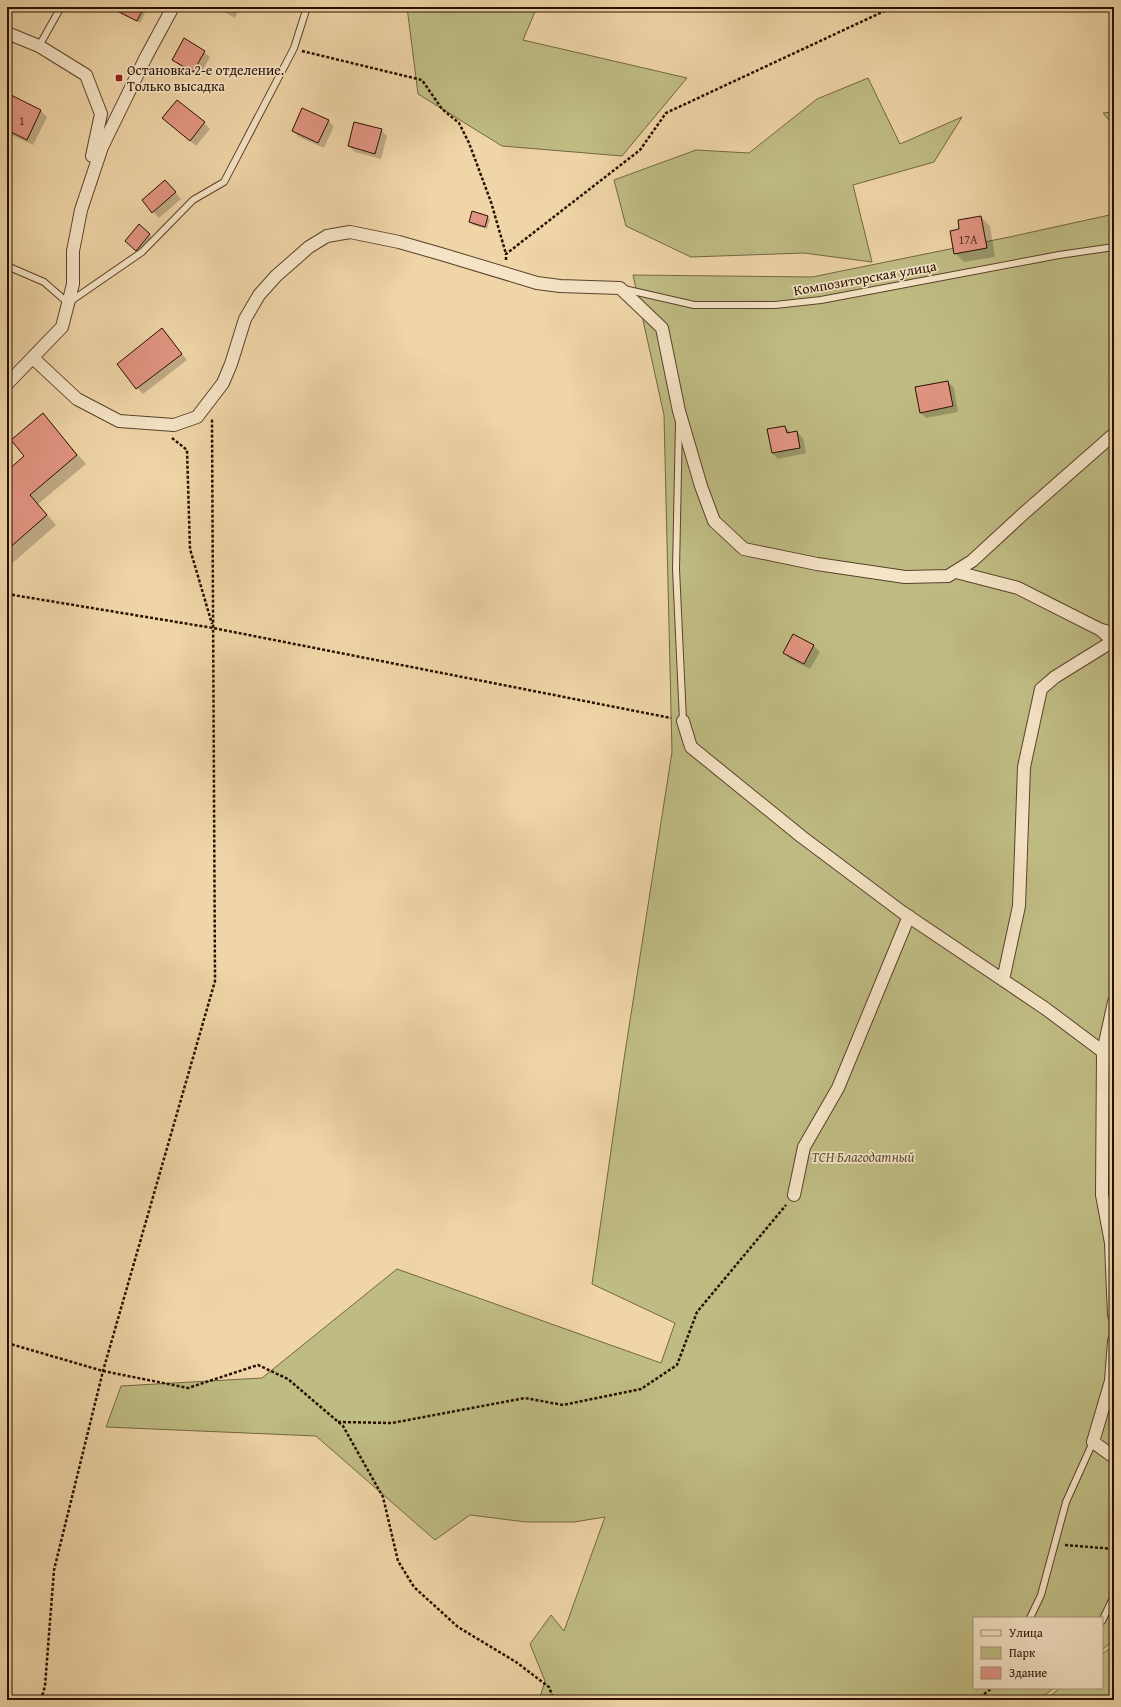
<svg xmlns="http://www.w3.org/2000/svg" width="1121" height="1707" font-family="'Gentium Book Plus',serif">
<style>
.green{fill:#bfbc83;stroke:#746642}
.shadow{fill:#0003}
.building{fill:#e29582;stroke:#281000}
.lines{fill:none;stroke-linecap:round;stroke-linejoin:round}
.service-casing{stroke:#5a412a;stroke-width:8}
.minor-casing{stroke:#5a412a;stroke-width:14}
.path{stroke:#281000;stroke-width:2.5;stroke-dasharray:3 2;stroke-linecap:butt}
.service{stroke:#f5e4c6;stroke-width:6}
.minor{stroke:#f5e4c6;stroke-width:12}
.poi-dot{fill:#8f2418;stroke:#f5e4c6;stroke-width:1.5}
.labels{text-anchor:middle;dominant-baseline:central;stroke-width:3.5;stroke-linejoin:round;paint-order:stroke}
.number-label{font-size:12px;fill:#563120}
.poi-label{font-size:14px;fill:#281000;stroke:#f5e4c6;text-anchor:start}
.street-label{font-size:14px;fill:#281000;stroke:#f5e4c6}
.park-label{font-size:14px;font-style:italic;fill:#5d4c2e;stroke:#f5e4c6}
</style>
<rect width="100%" height="100%" fill="#efd5a7"/>
<filter id="stains"><feTurbulence type="fractalNoise" baseFrequency=".005" numOctaves="4"/><feColorMatrix values="0 0 0 0 .2 0 0 0 0 .09 0 0 0 0 .02 0 0 0 .5 -.17"/></filter>
<radialGradient id="worn" r=".72"><stop offset=".6" stop-color="#630" stop-opacity="0"/><stop offset="1" stop-color="#630" stop-opacity=".3"/></radialGradient>
<!-- green -->
<path class="green" d="M407,7h130l-14,33 164,38 -65,78 -120,-10 -84,-52z
M868,78l32,66 62,-27 -28,45 -81,23 19,77 -68,-9 -113,4 -65,-31 -12,-46 82,-30 53,3 68,-54z
M1114,112v14l-11,-13z
M1114,214v1426l-12,10v-32h-128v70h80l-16,12h-499l6,-19 -15,-37 21,-29 13,16 41,-114 -31,5h-48l-56,-7 -35,25 -119,-104 -210,-9 15,-41 141,-8 135,-109 264,94 14,-40 -83,-39 32,-225 48,-307 -8,-337 -31,-140 179,2 202,-41z
M1114,1645v55h-69l15,-12h42v-34z"/>
<!-- shadow -->
<path class="shadow" d="M115,7h33l-8,16 -24,-12 -2,-2z
M215,7h25l-5,11z
M204,52l6,5 -11,20 -20,-12 -6,-5z
M7,94l34,17 6,6 -14,28 -26,-12z
M328,121l6,5 -10,22 -25,-11 -6,-6z
M204,123l6,6 -14,17 -26,-22z
M381,130l6,6 -6,23 -26,-7 -6,-6z
M171,187l10,12 -22,19 -16,-18z
M487,216l3,3 -3,10 -14,-4 -3,-3z
M981,217l9,9 5,31 -31,5 -9,-9 5,-23z
M139,226l17,15 -14,15 -10,-9z
M162,330l25,30 -44,34 -6,-6z
M948,382l6,6 4,24 -32,6 -6,-6z
M51,424l35,40 -48,40 18,21 -49,43v-96l19,-16z
M785,427l6,6 6,-1 6,6 3,15 -28,6 -6,-6z
M794,635l20,11 6,6 -10,17 -20,-10 -6,-6z"/>
<!-- building -->
<path class="building" d="M109,7h35l-7,14z
M184,38l21,13 -12,21 -21,-12z
M7,93l34,17 -14,30 -20,-10z
M177,100l28,22 -15,19 -28,-23z
M302,108l27,12 -11,23 -26,-12z
M354,122l28,7 -7,25 -27,-8z
M165,180l11,12 -24,21 -10,-13z
M472,211l16,5 -3,11 -16,-5z
M981,216l6,32 -33,6 -4,-23 9,-2 -1,-9z
M139,224l11,10 -14,17 -11,-10z
M162,328l20,26 -46,35 -19,-25z
M948,381l5,25 -33,7 -5,-26z
M43,413l34,42 -47,40 17,20 -40,35v-79l17,-15 -13,-16z
M785,426l2,7 10,-2 3,17 -28,5 -5,-24z
M793,634l21,11 -10,19 -21,-11z"/>
<g class="lines">
<defs>
<path id="service" d="M39,46l22,-39
M7,266l37,16 24,21 74,-51 51,-52 31,-18 70,-134 13,-41
M624,289l70,16h81l46,-5 238,-45 55,-8
M679,423l-3,146 7,152
M1101,627l13,3
M1030,1618l11,-23 25,-93 27,-60
M1102,1621l12,-25"/>
<path id="minor" d="M7,33l32,13 47,29 15,39 -9,42
M33,358l44,41 42,22 55,4 23,-8 26,-34 8,-19 14,-45 14,-24 17,-19 33,-29 18,-11 23,-4 49,10 42,12 96,29 23,3 60,2 42,40 17,83 22,75 13,35 30,28 73,15 88,13 43,-1 24,-15 51,-47 91,-80
M7,384l55,-57 11,-43v-33l8,-41 21,-63 44,-90 27,-50
M956,572l62,16 83,42 13,12
M683,721l8,26 111,90 100,75 144,97 64,48 4,1
M1003,980l16,-74 5,-139 17,-78 14,-12 58,-36
M1114,1002l-11,50 -1,143 9,48 3,72
M794,1195l10,-48 34,-59 71,-172
M1114,1341l-3,40 -18,61 21,15"/>
</defs>
<!-- service casing -->
<use href="#service" class="service-casing"/>
<!-- minor casing -->
<use href="#minor" class="minor-casing"/>
<!-- path -->
<path class="path" d="M302,51l120,29 20,29 17,14 10,20 22,59 15,52
M506,260v-6l134,-104 26,-37 227,-106
M172,438l15,12 3,99 22,75
M7,594l206,34 458,90
M7,1343l96,28 85,17 70,-23 30,14 55,47 40,71 15,64 16,26 44,40 58,35 33,25 5,13
M338,1422l54,1 133,-25 38,7 78,-16 36,-24 20,-53 89,-107
M1065,1545l49,4
M41,1700l4,-14 9,-116 49,-199 112,-390 -3,-562
M976,1700l16,-12"/>
<!-- service -->
<use href="#service" class="service"/>
<!-- minor -->
<use href="#minor" class="minor"/>
</g>
<!-- markers -->
<rect class="poi-dot" x="115" y="74" width="8" height="8" rx="2"/>
<g class="labels">
<!-- number labels -->
<g class="number-label">
<text x="22" y="120">1</text>
<text x="968" y="239">17А</text>
</g>
<!-- poi labels -->
<g class="poi-label">
<text x="127" y="70">Остановка 2-е отделение.<tspan x="127" dy="16">Только высадка</tspan></text>
</g>
<!-- street labels -->
<g class="street-label">
<text transform="translate(865 278) rotate(-10)">Композиторская улица</text>
</g>
<!-- park labels -->
<g class="park-label">
<text x="863" y="1157">ТСН Благодатный</text>
</g>
</g>
<!-- margin -->
<rect width="1121" height="1707" fill="none" stroke="#efd5a7" stroke-width="24"/>
<rect x="8" y="8" width="1105" height="1691" fill="none" stroke="#281000" stroke-width="2"/>
<rect x="12" y="12" width="1097" height="1683" fill="none" stroke="#281000"/>
<!-- legend -->
<rect x="973" y="1617" width="130" height="72" fill="#f5e4c6" stroke="#a38f77"/>
<rect x="981" y="1630" width="20" height="6" fill="#f5e4c6" stroke="#a38f77"/>
<text x="1009" y="1637" font-size="12" fill="#281000">Улица</text>
<rect x="981" y="1647" width="20" height="12" fill="#bfbc83" stroke="#a38f77"/>
<text x="1009" y="1657" font-size="12" fill="#281000">Парк</text>
<rect x="981" y="1667" width="20" height="12" fill="#e29582" stroke="#a38f77"/>
<text x="1009" y="1677" font-size="12" fill="#281000">Здание</text>
<rect width="100%" height="100%" filter="url(#stains)"/>
<rect width="100%" height="100%" fill="url(#worn)"/>
</svg>
